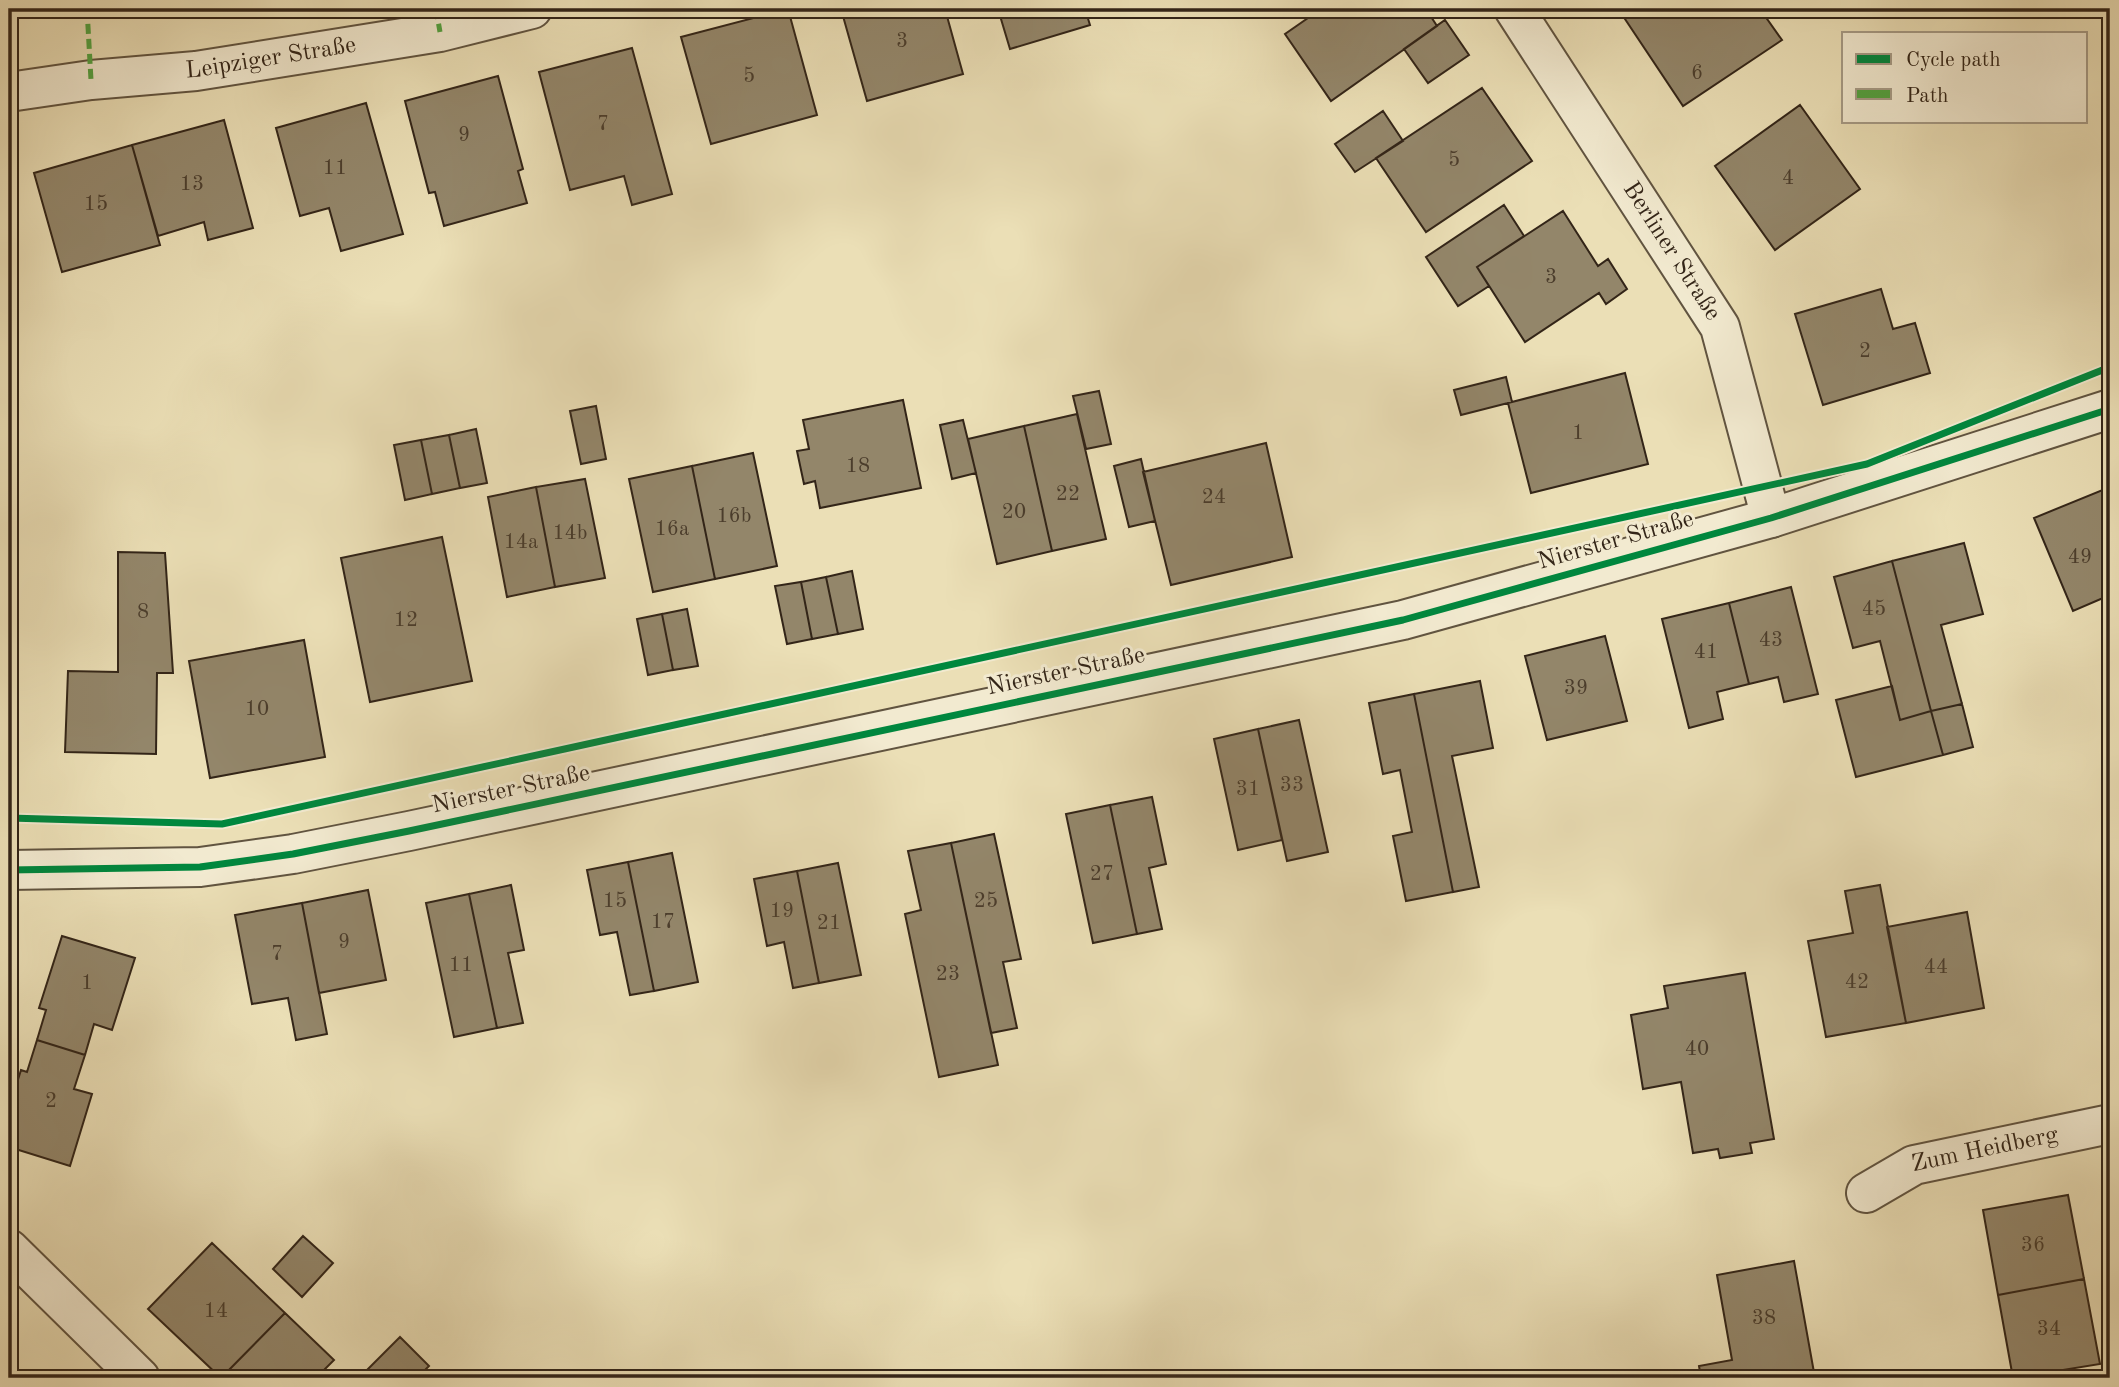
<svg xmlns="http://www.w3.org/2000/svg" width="2119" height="1387" font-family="'Old Standard TT',serif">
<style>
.building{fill:#93866a;stroke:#332518;stroke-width:2}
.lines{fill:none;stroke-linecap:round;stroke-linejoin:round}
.minor-casing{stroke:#615440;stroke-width:42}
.minor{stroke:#f2ead0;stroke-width:38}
.quiet{stroke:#52a340;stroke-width:5;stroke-dasharray:10 5;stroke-linecap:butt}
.cycleway-casing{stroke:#f2ead0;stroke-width:11}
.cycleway{stroke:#00873e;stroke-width:7}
.labels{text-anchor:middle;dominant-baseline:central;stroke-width:6;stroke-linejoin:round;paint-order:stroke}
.number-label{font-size:21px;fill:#4b3d2c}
.street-label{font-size:24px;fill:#332518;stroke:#f2ead0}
</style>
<rect width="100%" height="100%" fill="#ebdfb6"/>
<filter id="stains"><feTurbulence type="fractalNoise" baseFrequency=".00286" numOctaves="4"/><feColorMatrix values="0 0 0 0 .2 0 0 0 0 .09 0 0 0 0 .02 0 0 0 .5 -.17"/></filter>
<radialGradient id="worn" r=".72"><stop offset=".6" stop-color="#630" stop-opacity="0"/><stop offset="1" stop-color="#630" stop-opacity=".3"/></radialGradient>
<!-- building -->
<path class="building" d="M788,9l29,106 -106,29 -30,-107z
M841,9h104l18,65 -96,27z
M998,9h87l5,16 -80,24z
M1321,9h105l11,17 -106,75 -46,-67z
M1627,9h133l22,31 -99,66 -62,-93z
M1445,20l24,35 -41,28 -24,-34z
M632,48l40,146 -40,11 -8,-29 -54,14 -31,-118z
M498,76l25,93 -5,2 9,32 -83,23 -9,-34 -6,1 -24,-92z
M1482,88l50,73 -106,71 -50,-74z
M366,103l37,131 -62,17 -12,-43 -29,8 -24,-88z
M1800,105l60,84 -85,61 -60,-84z
M1383,111l20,30 -48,31 -20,-28z
M224,120l29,108 -45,12 -4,-18 -46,14 -26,-91z
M132,145l28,100 -98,27 -28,-99z
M1504,205l20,31 -47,31 12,19 -31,20 -32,-49z
M1563,211l35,55 10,-7 19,30 -21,15 -7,-11 -74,49 -48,-75z
M1881,289l12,40 22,-6 15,50 -107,32 -28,-91z
M1625,373l23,91 -117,29 -23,-90z
M1506,377l6,25 -51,13 -7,-25z
M1099,391l12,53 -25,5 -13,-53z
M903,400l18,88 -101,20 -5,-27 -11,3 -7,-33 12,-2 -6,-29z
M596,406l10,53 -25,5 -11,-53z
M1077,414l29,125 -54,12 -28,-125z
M963,420l13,53 -24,6 -12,-54z
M1024,426l28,125 -55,13 -29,-125z
M476,429l11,54 -27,5 -11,-53z
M449,435l11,53 -28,6 -11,-54z
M421,440l11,54 -27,6 -11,-55z
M1266,443l26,114 -121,28 -28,-113z
M753,453l24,113 -62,13 -23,-113z
M1141,459l14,62 -26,6 -15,-61z
M692,466l23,113 -62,13 -24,-113z
M585,479l20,99 -50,9 -19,-100z
M536,487l19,100 -48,10 -19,-100z
M2105,489l5,12v94l-37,16 -39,-93z
M442,537l30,144 -102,21 -29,-144z
M1964,543l19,71 -42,11 21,79 -31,7 -39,-150z
M118,552l47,1 8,120h-16l-1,81 -91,-2 3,-81 50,1z
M1892,561l39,150 -31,9 -20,-79 -27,7 -19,-71z
M852,571l11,58 -25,5 -12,-57z
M826,577l12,57 -26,5 -11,-57z
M801,582l11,57 -25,5 -12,-58z
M1791,587l27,107 -34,8 -6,-25 -29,7 -20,-81z
M1729,603l20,81 -32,8 6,27 -34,9 -27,-109z
M687,609l11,57 -25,4 -11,-56z
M662,614l11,56 -25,5 -11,-56z
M1605,636l22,85 -80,19 -22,-84z
M304,640l21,117 -115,21 -21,-117z
M1480,681l13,67 -41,8 27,131 -26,5 -39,-198z
M1892,686l8,34 31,-9 12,44 -87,22 -20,-77z
M1414,694l39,198 -47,9 -13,-65 19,-4 -12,-62 -17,4 -14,-71z
M1962,704l11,43 -30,8 -12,-44z
M1299,720l29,132 -41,9 -29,-132z
M1258,729l24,111 -44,10 -24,-111z
M1152,797l14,67 -17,4 13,61 -25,5 -27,-129z
M1110,805l27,129 -44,9 -27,-129z
M994,834l27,125 -18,3 14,66 -26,5 -40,-190z
M951,843l47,222 -59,12 -34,-163 16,-4 -13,-59z
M672,853l26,129 -44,9 -26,-129z
M628,862l26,129 -24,4 -13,-63 -17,3 -13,-65z
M838,863l23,112 -42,8 -22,-112z
M797,871l22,112 -26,5 -9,-46 -17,4 -13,-67z
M511,885l13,65 -16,3 15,70 -26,5 -28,-134z
M1880,885l26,138 -80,14 -18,-96 45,-8 -8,-42z
M368,890l18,90 -67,13 -17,-90z
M469,894l28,134 -43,9 -28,-134z
M302,903l25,131 -31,6 -8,-42 -36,6 -17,-89z
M1967,912l17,96 -78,15 -19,-96z
M62,936l73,22 -23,72 -18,-6 -9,31 -48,-15 9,-30 -7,-2z
M1745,973l29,166 -24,4 2,10 -32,5 -2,-9 -25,4 -12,-71 -38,7 -12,-74 37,-7 -4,-22z
M37,1040l48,15 -11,34 18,5 -22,72 -61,-19v-39l12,-38 6,2z
M2068,1195l16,84 -86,16 -15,-85z
M303,1236l30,27 -31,34 -29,-28z
M212,1243l73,70 -64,65 -73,-69z
M1794,1261l21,117h-114l-2,-12 33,-6 -15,-85z
M2084,1279l16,85 -87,14 -15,-83z
M285,1313l49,47 -18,18h-95z
M400,1337l29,29 -12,12h-58z"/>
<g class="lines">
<defs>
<g id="minor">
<path id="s1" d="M1514,9l206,318 51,191"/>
<path id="s2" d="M9,92l82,-12 105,-9 244,-39 92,-23"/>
<path d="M9,870l191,-3 93,-13 116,-23 994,-211 368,-102 339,-109"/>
<path id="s3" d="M1866,1193l48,-28 196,-41"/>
<path d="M9,1249l131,129"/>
</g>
</defs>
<!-- minor casing -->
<use href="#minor" class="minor-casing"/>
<!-- minor -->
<use href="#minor" class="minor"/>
<!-- quiet -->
<path class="quiet" d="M87,9l4,71
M436,9l4,23"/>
<defs>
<path id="cycleway" d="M9,818l213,6 1645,-360 243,-97
M9,870l191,-3 93,-13 116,-23 994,-211 368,-102 339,-109"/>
</defs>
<!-- cycleway casing -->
<use href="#cycleway" class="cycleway-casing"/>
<!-- cycleway -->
<use href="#cycleway" class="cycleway"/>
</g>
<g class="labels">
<!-- number labels -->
<g class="number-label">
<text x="902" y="41">3</text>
<text x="1697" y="73">6</text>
<text x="749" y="76">5</text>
<text x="603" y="124">7</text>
<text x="464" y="135">9</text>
<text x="1454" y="160">5</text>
<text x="335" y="168">11</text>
<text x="1788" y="178">4</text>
<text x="192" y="184">13</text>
<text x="96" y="204">15</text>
<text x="1551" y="277">3</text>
<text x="1865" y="351">2</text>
<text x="1578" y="433">1</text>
<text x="858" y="466">18</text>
<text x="1068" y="494">22</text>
<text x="1214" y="497">24</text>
<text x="1014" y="512">20</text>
<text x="734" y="516">16b</text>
<text x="672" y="529">16a</text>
<text x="570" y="533">14b</text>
<text x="521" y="542">14a</text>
<text x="2080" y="557">49</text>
<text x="1874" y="609">45</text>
<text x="143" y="612">8</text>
<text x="406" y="620">12</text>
<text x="1771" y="640">43</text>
<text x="1706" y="652">41</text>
<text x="1576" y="688">39</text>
<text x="257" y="709">10</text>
<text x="1292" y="785">33</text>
<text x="1248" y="789">31</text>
<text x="1102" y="874">27</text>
<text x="615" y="901">15</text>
<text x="986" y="901">25</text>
<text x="782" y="911">19</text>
<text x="663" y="922">17</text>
<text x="829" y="923">21</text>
<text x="344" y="942">9</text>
<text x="277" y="954">7</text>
<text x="461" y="965">11</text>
<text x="1936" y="967">44</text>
<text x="948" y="974">23</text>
<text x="1857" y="982">42</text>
<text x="87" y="983">1</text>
<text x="1697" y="1049">40</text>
<text x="51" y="1101">2</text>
<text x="2033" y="1245">36</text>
<text x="216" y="1311">14</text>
<text x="1764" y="1318">38</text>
<text x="2049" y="1329">34</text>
</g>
<!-- street labels -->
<g class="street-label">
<text stroke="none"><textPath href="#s2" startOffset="264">Leipziger Straße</textPath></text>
<text stroke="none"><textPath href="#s1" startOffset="289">Berliner Straße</textPath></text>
<text transform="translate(1616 541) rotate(-16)">Nierster Straße</text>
<text transform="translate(1066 672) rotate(-12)">Nierster Straße</text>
<text transform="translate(511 790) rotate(-12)">Nierster Straße</text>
<text stroke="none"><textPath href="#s3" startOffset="128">Zum Heidberg</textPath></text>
</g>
</g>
<!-- margin -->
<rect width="2119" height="1387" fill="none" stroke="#ebdfb6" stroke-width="35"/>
<rect x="10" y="10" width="2098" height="1366" fill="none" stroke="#332518" stroke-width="3.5"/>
<rect x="18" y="18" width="2084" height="1352" fill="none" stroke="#332518" stroke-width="2"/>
<!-- legend -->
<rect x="1842" y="32" width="245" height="91" fill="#f2ead0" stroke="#a69b86" stroke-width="2"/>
<rect x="1856" y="54" width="35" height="10" fill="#00873e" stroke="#a69b86" stroke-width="2"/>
<text x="1906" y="66" font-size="21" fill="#332518">Cycle path</text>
<rect x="1856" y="89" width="35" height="10" fill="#52a340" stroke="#a69b86" stroke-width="2"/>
<text x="1906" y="102" font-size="21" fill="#332518">Path</text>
<rect width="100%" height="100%" filter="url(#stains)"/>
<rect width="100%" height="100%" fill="url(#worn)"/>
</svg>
